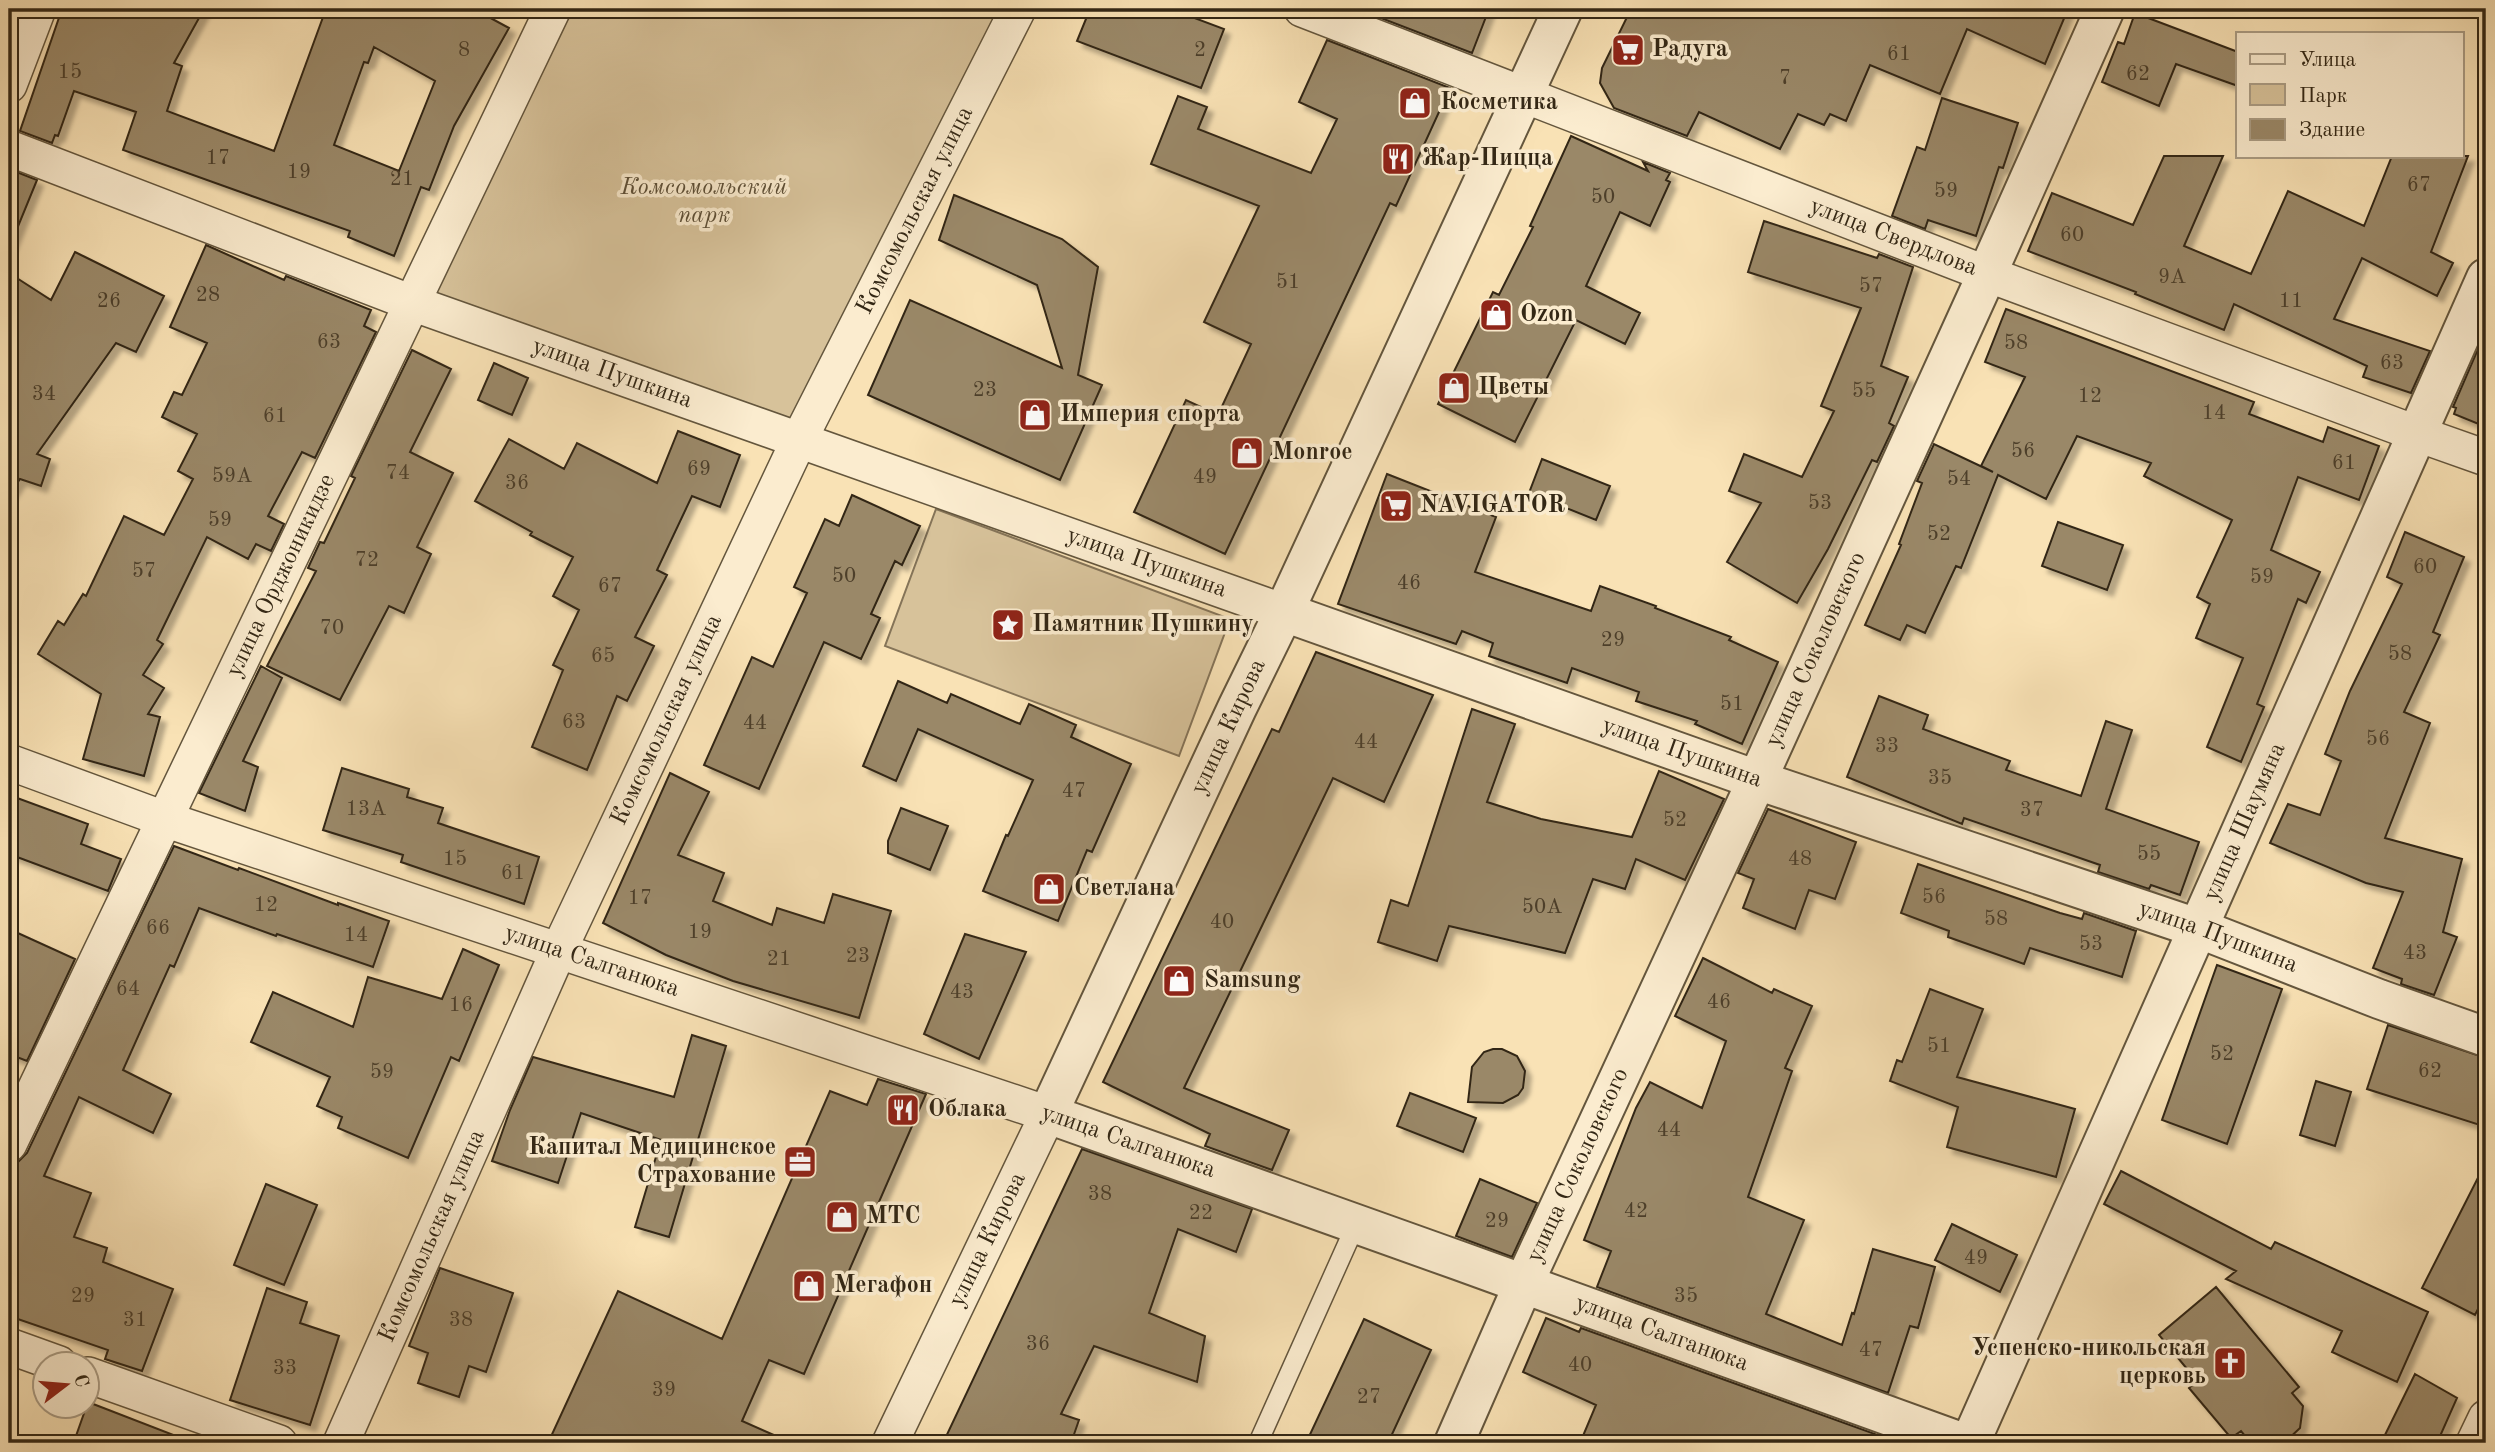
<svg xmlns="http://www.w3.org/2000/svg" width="2495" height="1452" font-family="'Old Standard TT',serif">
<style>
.green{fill:#d7c29a;stroke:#857458;stroke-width:2}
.building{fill:#9a8868;stroke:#332715;stroke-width:2;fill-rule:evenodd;filter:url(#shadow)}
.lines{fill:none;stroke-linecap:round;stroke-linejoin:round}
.service-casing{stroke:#64563d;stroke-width:21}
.minor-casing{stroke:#64563d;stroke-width:38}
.tertiary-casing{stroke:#64563d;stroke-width:42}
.service{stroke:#fbeccf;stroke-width:18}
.minor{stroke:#fbeccf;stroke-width:35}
.tertiary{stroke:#fbeccf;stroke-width:38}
.labels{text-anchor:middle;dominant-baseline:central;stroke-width:7;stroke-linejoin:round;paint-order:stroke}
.number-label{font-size:21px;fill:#4d3f2a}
.poi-label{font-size:24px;font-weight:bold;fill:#332715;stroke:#fbeccf;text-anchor:start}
.park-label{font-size:24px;font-style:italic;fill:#5c4e36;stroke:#fbeccf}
.street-label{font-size:24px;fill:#332715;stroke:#fbeccf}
</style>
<defs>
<filter id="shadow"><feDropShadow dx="6" dy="6" stdDeviation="2" flood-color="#0004"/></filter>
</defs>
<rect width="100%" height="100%" fill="#f9e2b5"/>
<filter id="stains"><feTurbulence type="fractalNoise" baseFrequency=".00286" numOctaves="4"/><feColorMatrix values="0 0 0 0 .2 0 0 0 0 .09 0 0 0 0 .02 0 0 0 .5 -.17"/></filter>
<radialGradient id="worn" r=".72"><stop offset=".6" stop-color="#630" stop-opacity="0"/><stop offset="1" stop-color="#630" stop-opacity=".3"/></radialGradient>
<!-- green -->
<path class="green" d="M553,9h465l-219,431 -387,-137z
M936,509l294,110 -51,137 -294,-110z"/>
<!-- building -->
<path class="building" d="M62,9h142l-30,54 8,3 -15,45 107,40 52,-142h148l35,19 -55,98 -25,64 -8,-3 -27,69 -46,-19 2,-6 -227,-81 13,-38 -62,-21 -16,45 -3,-1 -3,8 -32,-12zM374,47l61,34 -36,90 -65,-26 30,-83 4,1z
M1090,9h102l-3,7 35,13 -23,59 -124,-47z
M1376,9h113l-17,44 -99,-38z
M1631,9h437l-23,55 -78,-35 -27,65 -70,-29 -24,56 -16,-7 -6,11 -26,-11 -18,35 -81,-37 -12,24 -73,-28 -14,-25 2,-15z
M2135,13l103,39v34l-62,-22 -17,42 -57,-24 16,-40 6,2z
M1327,40l123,48 -54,118 -6,-3 -165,351 -91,-42 52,-112 32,15 33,-71 -47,-22 55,-116 -108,-42 27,-68 29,11 -9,22 113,44 26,-54 -38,-17z
M1942,98l76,25 -15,45 -4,-1 -23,69 -48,-16 -3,9 -33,-13 25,-69 8,3z
M1571,136l77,35 -5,-9 27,11 -4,7 4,2 -20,44 -30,-14 -34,74 54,27 -15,31 -49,-24 -61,122 -77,-38 55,-112 6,3 34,-68 -3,-1z
M2164,156h59l-39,90 67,28 37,-83 76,35 28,-70h76l-37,96 22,11 -16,33 -75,-38 -28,61 96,32 -19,42 -48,-16 4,-11 -133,-62 -10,26 -89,-36 1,-2 -108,-41 24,-58 81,32z
M9,169l28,11 -27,66h-1z
M954,195l108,44 36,28 -20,108 24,10 -42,95 -192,-85 42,-95 152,68 -25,-83 -98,-45z
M1764,221l113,37 2,-4 34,13 -32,99 27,11 -19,46 5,3 -17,36 -5,-2 -44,89 -31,54 -70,-41 34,-59 -32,-12 15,-37 58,23 32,-66 -13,-5 40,-98 -113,-36z
M206,245l78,35 2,-4 85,34 -7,16 12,6 -61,126 -13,-6 -34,64 16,8 -13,27 -15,-7 -8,15 -41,-22 -50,103 6,4 -20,31 21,13 -16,26 12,3 -16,59 -61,-17 18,-65 -63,-40 20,-33 6,4 19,-31 3,2 38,-80 40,19 29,-56 -15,-8 19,-37 -35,-17 12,-25 8,3 25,-52 -37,-16z
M75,252l89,44 -28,56 -20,-9 -79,111 13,5 -9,27 -21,-7 -11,16v-222l42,27z
M2006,309l248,93 -5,12 74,28 5,-15 51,19 -20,54 -61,-23 -27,73 49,22 -14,31 -8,-4 -41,105 7,3 -23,55 -34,-15 36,-89 -47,-20 14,-34 -13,-7 35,-77 -88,-44 7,-13 -74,-27 -31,63 -48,-24 -37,93 -5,-2 -31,67 -18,-8 -7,15 -35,-15 36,-80 -2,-1 23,-61 -5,-2 17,-37 59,28 -12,-6 44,-89 -40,-15z
M2484,335l2,1v91l-32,-13 2,-6 -3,-1z
M412,350l39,19 -41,83 43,21 -36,74 14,7 -27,59 -15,-7 -49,94 -73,-34 49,-95 -8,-3 12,-26 4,1 31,-65 -4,-2z
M494,363l34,15 -16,37 -34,-15z
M678,431l62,24 -20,52 -28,-11 -35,74 10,5 -32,62 19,9 -27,55 -10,-5 -30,74 -55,-23 31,-77 -10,-5 26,-55 -26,-14 20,-39 -43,-22 2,-3 -57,-31 34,-62 55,30 13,-26 80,40z
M1542,459l68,27 -14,34 -67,-27z
M1387,474l109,43 -21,55 116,39 9,-25 56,20 -1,2 76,29 -2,3 49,22 -36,82 -47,-20 2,-3 -61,-20 3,-9 -67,-24 -5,15 -78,-27 4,-13 -31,-12 -6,13 -118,-40z
M852,495l68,31 -18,39 -7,-4 -24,53 9,4 -19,41 -37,-17 -65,147 -55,-24 48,-108 21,10 34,-74 -13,-6 31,-68 14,7z
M2058,522l65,23 -16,45 -65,-24z
M2405,532l59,25 -31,75 7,3 -36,77 26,11 -45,115 77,21 -19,73 14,5 -23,58 -33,-11 1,-5 -29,-11 30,-76 -37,-9 -96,-40 18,-39 32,11 21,-54 -16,-7 25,-63 52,-107 -15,-7z
M1316,652l117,43 -49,107 -51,-24 -149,310 105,42 -17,40 -67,-24 5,-12 -107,-52 169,-353 7,3z
M261,666l21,12 -39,83 15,6 -13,44 -46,-18z
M898,681l49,22 4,-9 69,30 9,-20 47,21 -5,12 60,27 -39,88 -5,-2 -29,71 -75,-30 23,-56 2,1 25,-56 -115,-51 -22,52 -33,-15z
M1879,696l49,19 -5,14 87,32 -4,9 75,26 25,-75 26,9 -26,79 93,33 -19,53 -29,-10 -2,4 -51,-17 2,-7 -136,-47 -2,6 -115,-47z
M1472,709l43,15 -28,78 54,17 91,18 27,-66 65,28 -39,81 -49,-21 -11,30 -32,-10 -28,74 -116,-27 -12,35 -59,-19 13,-42 17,6z
M342,768l67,21 -2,8 36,11 -5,15 101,34 -15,47 -123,-42 2,-7 -80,-25z
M670,773l39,19 -31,63 46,18 -11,28 59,24 5,-17 47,15 9,-29 58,17 -32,107 -126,-37 -67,-26 -63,-32z
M9,795l79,29 -7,20 40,15 -13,32 -99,-37z
M901,808l47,18 -18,44 -42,-17v-12z
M1768,809l88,33 -21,57 -26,-9 -14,39 -52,-21 11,-29 -16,-6z
M174,846l64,24 1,-2 99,37v-2l51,18 -16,46 -96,-33 -1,2 -77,-28 -25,59 -4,-2 -47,105 48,24 -18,39 -74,-36 -35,79 47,17 -17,44 33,11 -4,14 70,27 -31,82 -37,-12 3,-9 -99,-34v-134l9,-20 9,-9z
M1918,864l142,49 22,6 2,-6 52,18 -14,46 -92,-29 -6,16 -76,-27 1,-6 -48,-18z
M9,929l66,30 -48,102 -18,-7z
M965,934l61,18 -47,107 -55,-25z
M463,949l36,16 -40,96 -8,-4 -43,101 -70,-30 4,-11 -25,-11 13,-29 -79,-35 22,-50 80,35 15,-50 74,22z
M1703,958l69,35 2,-4 38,17 -27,62 7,3 -44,126 56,23 -38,94 76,31 10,-32 2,1 19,-65 62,18 -17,61 -8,-2 -22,67 -291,-106 14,-36 -27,-11 52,-132 14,-26 52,26 24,-67 -51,-25z
M2217,965l65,24 -55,155 -65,-24z
M1930,989l53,20 -26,68 118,32 -19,68 -109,-30 11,-40 -68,-26 7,-21 5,2z
M2388,1025l98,33v69l-119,-38z
M692,1035l34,11 -57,191 -34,-10 26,-87 -80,-27 -23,70 -66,-22 18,-51 23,-53 141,40z
M1493,1049h9l15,7 8,15 -2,17 -5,7 -15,8 -35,-1 4,-35 12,-15z
M878,1079l48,15 -122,280 -35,-14 -27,61 50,22h-244l70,-152 104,48 108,-248 37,14z
M2316,1081l35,11 -16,54 -35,-11z
M1410,1093l66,25 -13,34 -66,-26z
M1082,1149l170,60 -16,43 -58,-23 -29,84 56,23 -8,46 -103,-36 -33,68 18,6 -8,23h-128z
M2486,1162v131l-11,22 -53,-27z
M2121,1171l150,78 4,-7 153,70 -31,70 -65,-30 10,-21 -116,-52 10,-8 -132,-67z
M1480,1179l57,24 -25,54 -56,-21z
M266,1184l51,21 -33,80 -50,-20z
M1952,1224l65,31 -17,37 -65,-32z
M440,1268l73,25 -27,79 -17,-6 -10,31 -41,-14 10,-30 -19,-7z
M2216,1287l83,100 -7,6 11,13 -3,22 -16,15h-33l-10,-12 -10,7 -42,-50 8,-7 -38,-46z
M267,1288l40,14 -7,21 39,13 -29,89 -80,-25z
M1546,1318l33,14 2,-4 294,106 -3,9h-292l16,-38 -73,-33z
M1364,1319l67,31 -43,93h-82z
M2415,1374l42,24 -20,45h-56z
M88,1402l101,39 -1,2h-93l-19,-7z"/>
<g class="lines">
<defs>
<path id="service" d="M1258,1443l99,-221"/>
<g id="minor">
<path id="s1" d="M1302,9l685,265 431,160 68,24"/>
<path d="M9,85l29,-76"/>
<path id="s2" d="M9,148l403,155 872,309"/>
<path id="s3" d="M9,762l155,57 884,295 -158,329"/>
<path id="s4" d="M9,1144l544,-1135"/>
<path d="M9,1346l50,18"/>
<path d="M88,1375l191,68"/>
<path id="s5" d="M341,1443l217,-491 241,-512 219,-431"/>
<path d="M2474,1443l12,-25"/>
</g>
<g id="tertiary">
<path id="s6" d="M1563,9l-279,603 -47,96 -189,406c306,107 611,220 916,329"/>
<path id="s7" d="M1284,612l473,168 443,149 179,70 107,38"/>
<path id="s8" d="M1454,1443l69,-158 234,-505 230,-506 118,-265"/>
<path id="s9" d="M1970,1443l516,-1165"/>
</g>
</defs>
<!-- service casing -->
<use href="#service" class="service-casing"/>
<!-- minor casing -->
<use href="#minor" class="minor-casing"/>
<!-- tertiary casing -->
<use href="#tertiary" class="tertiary-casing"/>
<!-- service -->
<use href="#service" class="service"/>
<!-- minor -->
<use href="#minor" class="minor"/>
<!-- tertiary -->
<use href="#tertiary" class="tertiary"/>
</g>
<!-- icons -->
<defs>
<symbol id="supermarket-square" viewBox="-11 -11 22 22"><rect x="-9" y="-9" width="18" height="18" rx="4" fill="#8f2418" stroke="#fbeccf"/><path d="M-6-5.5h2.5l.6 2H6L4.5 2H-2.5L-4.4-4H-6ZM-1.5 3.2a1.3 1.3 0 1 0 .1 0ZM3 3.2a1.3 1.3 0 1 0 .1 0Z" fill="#fff"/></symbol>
<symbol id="shop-square" viewBox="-11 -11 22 22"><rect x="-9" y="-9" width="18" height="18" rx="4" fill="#8f2418" stroke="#fbeccf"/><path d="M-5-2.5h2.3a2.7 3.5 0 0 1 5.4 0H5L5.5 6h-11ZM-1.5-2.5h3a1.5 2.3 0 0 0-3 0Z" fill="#fff"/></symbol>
<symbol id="restaurant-square" viewBox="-11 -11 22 22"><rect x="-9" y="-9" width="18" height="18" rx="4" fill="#8f2418" stroke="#fbeccf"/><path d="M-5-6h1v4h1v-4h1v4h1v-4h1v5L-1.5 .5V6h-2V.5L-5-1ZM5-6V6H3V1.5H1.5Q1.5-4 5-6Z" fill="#fff"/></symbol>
<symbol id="sight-square" viewBox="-11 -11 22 22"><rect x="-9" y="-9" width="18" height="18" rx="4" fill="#8f2418" stroke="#fbeccf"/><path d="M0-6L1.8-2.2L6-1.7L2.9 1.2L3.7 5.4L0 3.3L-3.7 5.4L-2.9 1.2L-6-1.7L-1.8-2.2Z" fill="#fff"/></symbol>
<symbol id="office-square" viewBox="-11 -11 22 22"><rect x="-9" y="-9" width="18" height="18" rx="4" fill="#8f2418" stroke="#fbeccf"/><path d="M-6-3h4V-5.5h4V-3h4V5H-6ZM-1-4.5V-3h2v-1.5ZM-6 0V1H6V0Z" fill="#fff"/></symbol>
<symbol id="church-square" viewBox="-11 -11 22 22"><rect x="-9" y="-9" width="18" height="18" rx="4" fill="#8f2418" stroke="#fbeccf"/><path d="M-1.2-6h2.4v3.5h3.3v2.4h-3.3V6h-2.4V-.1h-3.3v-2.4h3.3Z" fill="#fff"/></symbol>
</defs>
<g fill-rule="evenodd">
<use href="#supermarket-square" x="1609" y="31" width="38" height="38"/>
<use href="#shop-square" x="1396" y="84" width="38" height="38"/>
<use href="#restaurant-square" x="1379" y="140" width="38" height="38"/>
<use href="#shop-square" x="1477" y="296" width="38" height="38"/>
<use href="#shop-square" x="1435" y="369" width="38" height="38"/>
<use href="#shop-square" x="1016" y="396" width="38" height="38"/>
<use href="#shop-square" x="1228" y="434" width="38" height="38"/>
<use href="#supermarket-square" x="1377" y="487" width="38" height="38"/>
<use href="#sight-square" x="989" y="606" width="38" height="38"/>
<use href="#shop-square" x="1030" y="870" width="38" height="38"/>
<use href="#shop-square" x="1160" y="962" width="38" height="38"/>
<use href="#restaurant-square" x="884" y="1091" width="38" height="38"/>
<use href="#office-square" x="781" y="1143" width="38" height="38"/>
<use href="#shop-square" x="823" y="1198" width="38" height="38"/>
<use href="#shop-square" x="790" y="1267" width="38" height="38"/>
<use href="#church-square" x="2211" y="1344" width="38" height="38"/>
</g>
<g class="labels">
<!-- number labels -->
<g class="number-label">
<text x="464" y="50">8</text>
<text x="1200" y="50">2</text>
<text x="1899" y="54">61</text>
<text x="70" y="72">15</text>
<text x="2138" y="74">62</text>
<text x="1785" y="78">7</text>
<text x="218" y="158">17</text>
<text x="299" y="172">19</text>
<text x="402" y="179">21</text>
<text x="2419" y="185">67</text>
<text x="1946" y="191">59</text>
<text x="1603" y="197">50</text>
<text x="2072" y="235">60</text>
<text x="2172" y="277">9А</text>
<text x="1288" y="282">51</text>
<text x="1871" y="286">57</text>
<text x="208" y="295">28</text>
<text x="109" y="301">26</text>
<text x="2291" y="301">11</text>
<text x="329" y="342">63</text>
<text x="2016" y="343">58</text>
<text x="2392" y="363">63</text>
<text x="985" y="390">23</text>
<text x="1864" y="391">55</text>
<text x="44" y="394">34</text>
<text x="2090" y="396">12</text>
<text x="2214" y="413">14</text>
<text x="275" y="416">61</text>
<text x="2023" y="451">56</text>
<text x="2344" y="463">61</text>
<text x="699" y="469">69</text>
<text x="398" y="473">74</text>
<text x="232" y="476">59А</text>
<text x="1205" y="477">49</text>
<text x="1959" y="479">54</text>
<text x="517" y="483">36</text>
<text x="1820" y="503">53</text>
<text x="220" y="520">59</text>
<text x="1939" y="534">52</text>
<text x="367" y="560">72</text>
<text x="2425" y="567">60</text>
<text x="144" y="571">57</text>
<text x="844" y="576">50</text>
<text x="2262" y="577">59</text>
<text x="1409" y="583">46</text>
<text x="610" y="586">67</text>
<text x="332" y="628">70</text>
<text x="1613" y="640">29</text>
<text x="2400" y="654">58</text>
<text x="603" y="656">65</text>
<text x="1732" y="704">51</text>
<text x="574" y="722">63</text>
<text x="755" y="723">44</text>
<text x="2378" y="739">56</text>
<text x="1366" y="742">44</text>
<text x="1887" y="746">33</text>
<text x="1940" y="778">35</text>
<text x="1074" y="791">47</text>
<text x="366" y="809">13А</text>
<text x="2032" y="810">37</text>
<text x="1675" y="820">52</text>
<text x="2149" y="854">55</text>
<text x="455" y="859">15</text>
<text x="1800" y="859">48</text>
<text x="513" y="873">61</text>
<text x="1934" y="897">56</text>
<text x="640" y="898">17</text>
<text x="266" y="905">12</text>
<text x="1542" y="907">50А</text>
<text x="1996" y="919">58</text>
<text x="1222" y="922">40</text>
<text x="158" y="928">66</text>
<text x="700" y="932">19</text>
<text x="356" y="935">14</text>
<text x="2091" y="944">53</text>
<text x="2415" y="953">43</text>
<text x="858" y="956">23</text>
<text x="779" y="959">21</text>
<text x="128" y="989">64</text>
<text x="962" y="992">43</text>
<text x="1719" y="1002">46</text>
<text x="461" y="1005">16</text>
<text x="1939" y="1046">51</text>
<text x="2222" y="1054">52</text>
<text x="2430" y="1071">62</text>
<text x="382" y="1072">59</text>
<text x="1669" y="1130">44</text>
<text x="1100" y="1194">38</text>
<text x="1636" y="1211">42</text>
<text x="1201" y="1213">22</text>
<text x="1497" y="1221">29</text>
<text x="1976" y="1258">49</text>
<text x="83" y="1296">29</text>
<text x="1686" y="1296">35</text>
<text x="135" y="1320">31</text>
<text x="461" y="1320">38</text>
<text x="1038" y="1344">36</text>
<text x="1871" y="1350">47</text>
<text x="1580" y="1365">40</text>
<text x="285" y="1368">33</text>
<text x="664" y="1390">39</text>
<text x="1369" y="1397">27</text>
</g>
<!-- poi labels -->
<g class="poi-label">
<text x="1652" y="50">Радуга</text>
<text x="1440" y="103">Косметика</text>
<text x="1422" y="159">Жар-Пицца</text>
<text x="1520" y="315">Ozon</text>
<text x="1478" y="388">Цветы</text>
<text x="1060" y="415">Империя спорта</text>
<text x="1272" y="453">Monroe</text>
<text x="1420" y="506">NAVIGATOR</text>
<text x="1032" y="625">Памятник Пушкину</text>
<text x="1074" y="889">Светлана</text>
<text x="1204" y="981">Samsung</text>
<text x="928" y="1110">Облака</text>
<text x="776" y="1148" text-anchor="end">Капитал Медицинское<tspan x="776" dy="28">Страхование</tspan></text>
<text x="866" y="1217">МТС</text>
<text x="834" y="1286">Мегафон</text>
<text x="2206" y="1349" text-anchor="end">Успенско-никольская<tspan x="2206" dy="28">церковь</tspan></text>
</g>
<!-- park labels -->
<g class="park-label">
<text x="704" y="188">Комсомольский<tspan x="704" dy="28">парк</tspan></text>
</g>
<!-- street labels -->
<g class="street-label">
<text stroke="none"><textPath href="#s5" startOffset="1360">Комсомольская улица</textPath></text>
<text stroke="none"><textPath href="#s1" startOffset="634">улица Свердлова</textPath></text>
<text stroke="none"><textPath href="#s2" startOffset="644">улица Пушкина</textPath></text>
<text stroke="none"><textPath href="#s2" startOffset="1211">улица Пушкина</textPath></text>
<text stroke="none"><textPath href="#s4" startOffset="630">улица Орджоникидзе</textPath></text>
<text stroke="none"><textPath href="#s8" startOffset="872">улица Соколовского</textPath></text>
<text stroke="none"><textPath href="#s5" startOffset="793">Комсомольская улица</textPath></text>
<text transform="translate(1229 727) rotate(-65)">улица Кирова</text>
<text stroke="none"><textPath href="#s7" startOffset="422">улица Пушкина</textPath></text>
<text stroke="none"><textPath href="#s9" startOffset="679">улица Шаумяна</textPath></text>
<text stroke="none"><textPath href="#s7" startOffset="989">улица Пушкина</textPath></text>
<text stroke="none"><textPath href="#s3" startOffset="616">улица Салганюка</textPath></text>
<text transform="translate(1128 1142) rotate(19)">улица Салганюка</text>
<text stroke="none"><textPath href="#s8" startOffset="304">улица Соколовского</textPath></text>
<text stroke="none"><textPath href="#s5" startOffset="226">Комсомольская улица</textPath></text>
<text transform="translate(988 1240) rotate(-64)">улица Кирова</text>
<text stroke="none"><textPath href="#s6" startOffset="1871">улица Салганюка</textPath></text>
</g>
</g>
<!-- margin -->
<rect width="2495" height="1452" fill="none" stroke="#f9e2b5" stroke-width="35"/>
<rect x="10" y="10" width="2474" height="1431" fill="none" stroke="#332715" stroke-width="3.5"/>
<rect x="18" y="18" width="2460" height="1417" fill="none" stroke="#332715" stroke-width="2"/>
<!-- legend -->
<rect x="2236" y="32" width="228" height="126" fill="#fbeccf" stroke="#ab9d85" stroke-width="2"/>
<rect x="2250" y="54" width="35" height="10" fill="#fbeccf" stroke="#ab9d85" stroke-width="2"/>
<text x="2299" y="66" font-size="21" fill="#332715">Улица</text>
<rect x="2250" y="84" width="35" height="21" fill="#d7c29a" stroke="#ab9d85" stroke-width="2"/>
<text x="2299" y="102" font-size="21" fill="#332715">Парк</text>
<rect x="2250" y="119" width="35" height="21" fill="#9a8868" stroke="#ab9d85" stroke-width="2"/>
<text x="2299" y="136" font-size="21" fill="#332715">Здание</text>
<!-- north arrow -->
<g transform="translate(66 1385) rotate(74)"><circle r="33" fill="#fbeccf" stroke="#ab9d85" stroke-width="2"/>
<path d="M0-5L12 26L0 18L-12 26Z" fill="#8f2418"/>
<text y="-10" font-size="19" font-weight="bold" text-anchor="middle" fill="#332715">С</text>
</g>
<rect width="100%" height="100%" filter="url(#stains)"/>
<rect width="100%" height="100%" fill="url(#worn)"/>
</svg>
